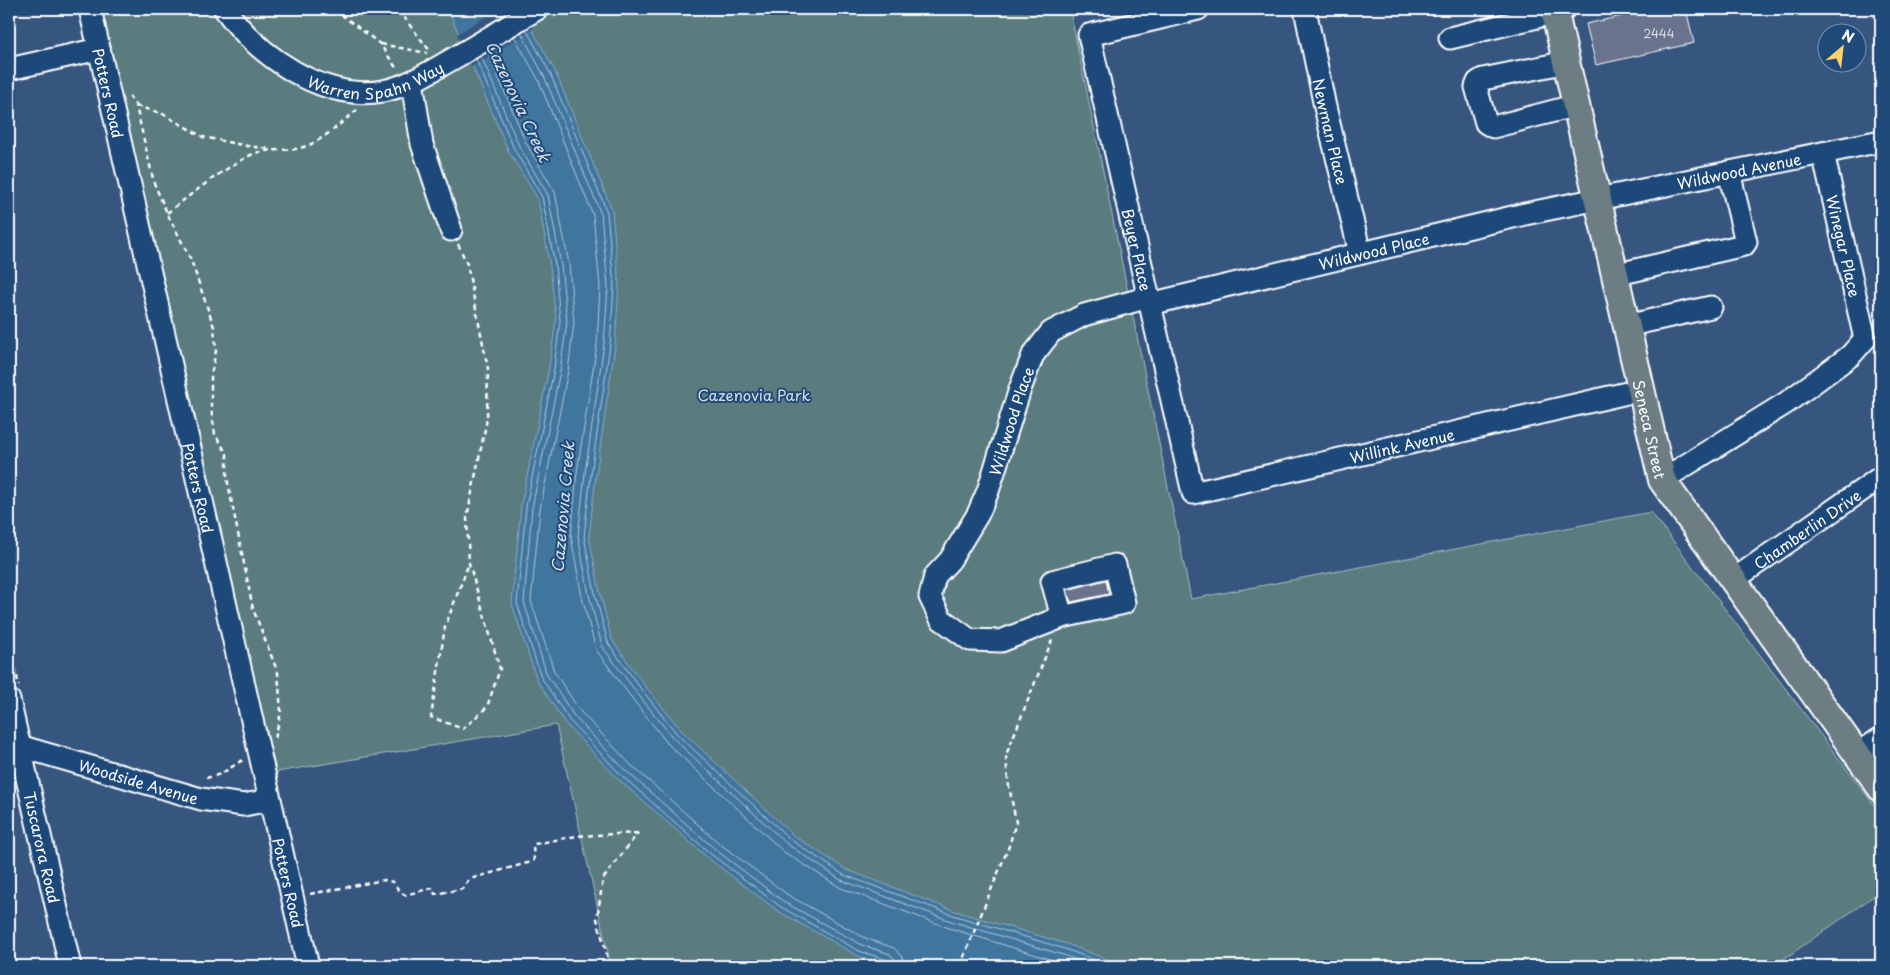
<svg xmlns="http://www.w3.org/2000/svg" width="1890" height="975" font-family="'Playpen Sans',sans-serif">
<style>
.green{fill:#5a7b7f;stroke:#acbdbf}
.water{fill:#40759d;stroke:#8cacc4}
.pier{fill:#365680}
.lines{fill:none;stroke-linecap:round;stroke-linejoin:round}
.shore{stroke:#b3c8d8;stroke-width:1}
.building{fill:#6b738d;stroke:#fff}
.minor-casing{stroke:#fff;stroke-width:25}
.major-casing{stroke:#fff;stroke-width:30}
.path{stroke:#fff;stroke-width:2.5;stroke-dasharray:5 4;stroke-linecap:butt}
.minor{stroke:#1f4a7a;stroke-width:21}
.major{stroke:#6c7e84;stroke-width:26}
.labels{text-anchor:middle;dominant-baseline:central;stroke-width:4;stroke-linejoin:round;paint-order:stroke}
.number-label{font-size:12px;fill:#dadce2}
.street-label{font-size:15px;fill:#fff;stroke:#1f4a7a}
.park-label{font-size:15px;fill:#d6dedf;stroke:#1f4a7a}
.water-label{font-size:16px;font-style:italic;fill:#d9e3eb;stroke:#1f4a7a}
</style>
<rect width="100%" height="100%" fill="#365680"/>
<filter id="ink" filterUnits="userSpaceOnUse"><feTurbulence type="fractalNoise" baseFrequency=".02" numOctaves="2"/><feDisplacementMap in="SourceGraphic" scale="10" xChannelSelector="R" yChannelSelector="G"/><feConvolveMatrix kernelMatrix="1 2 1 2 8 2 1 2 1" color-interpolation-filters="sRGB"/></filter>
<g filter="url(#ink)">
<!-- green -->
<path class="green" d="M96,9h1001l-26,6 120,584 460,-87 230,302v77l-107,75h-1163l-55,-241 -285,48z"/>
<!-- water -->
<path class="water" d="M448,9h73l34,62 57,139 7,75 -4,61 -19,129 -7,61 11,57 12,47 33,46 37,45 112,105 53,34 108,41 112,33 58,22h-233l-34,-10 -80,-45 -69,-52 -91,-80 -53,-56 -28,-43 -25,-76 9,-98 28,-138 7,-48 -6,-54 -12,-67 -29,-47z"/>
<!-- pier -->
<path class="pier" d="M498,9h26l10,19 -63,39 -14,-33z"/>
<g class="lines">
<!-- shore -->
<path class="shore" d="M526,29l24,44 57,139 7,74 -4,59 -19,129 -7,62 11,58 13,49 33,46 37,46 113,105 53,35 109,40 112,34 46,17
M521,32l23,44 57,138 7,72 -4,58 -19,129 -7,63 11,59 13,51 35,47 37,46 113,105 54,36 110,41 112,34 30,11
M514,36l24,43 55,136 7,71 -3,58 -20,128 -6,65 11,60 14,53 35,47 37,47 116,108 57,36 108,40 123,38
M488,52l38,91 29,49 14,72 5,59 -6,48 -28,138 -9,92 23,70 26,40 51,54 89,79 68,51 77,43 29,10 8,9 2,9
M481,56l38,90 29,49 13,70 6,57 -7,49 -28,137 -8,94 23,73 27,41 51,54 91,80 68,52 78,43 28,9 5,6 1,6
M476,59l38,90 28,48 13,68 5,56 -6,48 -28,138 -9,96 24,74 28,43 52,55 91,80 69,52 78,44 28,9 3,6"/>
</g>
<!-- building -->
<path class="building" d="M1654,9h32l8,34 -98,22 -10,-41z
M1106,580l3,14 -38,8 -4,-12z"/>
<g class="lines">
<defs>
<g id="minor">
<path id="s1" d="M90,9l218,957"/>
<path id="s2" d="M225,9c32,46 98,93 158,82 21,-4 40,-15 59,-26 32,-18 63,-37 95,-56"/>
<path id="s3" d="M1198,9l-109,26 104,458 447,-103"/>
<path id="s4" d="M1305,9l20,98 35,146"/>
<path d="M1450,38l87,-21 27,-8"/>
<path d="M1567,62l-84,17 -5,3 -2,5 10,36 7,4 84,-22"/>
<path d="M9,69l90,-20"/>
<path d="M412,82l10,62 29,86"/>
<path d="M1614,275l130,-30 2,-3 -17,-70"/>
<path id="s5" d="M1150,304l375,-90 356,-73"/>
<path d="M1626,326l85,-19"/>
<path d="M1662,480l124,-77 64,-47 15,-17 -42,-186"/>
<path id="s6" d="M1733,580l148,-103"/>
<path id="s7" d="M1062,617l-10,-36 63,-16 9,38 -62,14 -61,24 -31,-1 -29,-21 -11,-22 5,-21 15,-16 28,-46 10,-23 32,-102 13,-34 18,-23 33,-17 65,-18"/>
<path id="s8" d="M9,700l61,266"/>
<path id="s9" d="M9,743l192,56 43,6 25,-5"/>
<path d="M1858,754l23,-16"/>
</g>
<g id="major">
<path id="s10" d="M1554,9l108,471 219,308"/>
</g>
</defs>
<!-- minor casing -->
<use href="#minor" class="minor-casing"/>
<!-- major casing -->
<use href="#major" class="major-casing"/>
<!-- path -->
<path class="path" d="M334,9l46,35 17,25
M399,9l9,14 23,29
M381,44l46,9
M129,96l7,10 18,77 13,30 24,47 23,67 2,24 -5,24v33l4,26 12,20v24l26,131 25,64 3,39 -6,27
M136,106l25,7 42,24 44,9 24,3
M167,213c26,-20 53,-42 82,-57 15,-8 31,-5 46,-7 23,-3 44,-25 62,-39
M458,244l9,20 21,105 -1,50 -20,98 2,46 31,106 -13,38 -24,22 -32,-12 14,-90 24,-64
M9,641l10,45
M206,778l15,-4 23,-15
M310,894l74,-14 9,2 7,10 5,3 27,-7 3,6 27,-5 8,-10 61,-17 3,-2 -1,-14 2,-2 41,-8 62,-3
M610,966l-13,-47 6,-40 35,-46
M960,966l49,-120 7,-24 -8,-41 -2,-26 46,-115"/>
<!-- minor -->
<use href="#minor" class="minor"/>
<!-- major -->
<use href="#major" class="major"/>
</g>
</g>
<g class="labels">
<!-- number labels -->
<g class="number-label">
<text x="1659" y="33">2444</text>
</g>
<!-- street labels -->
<g class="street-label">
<text stroke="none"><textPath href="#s2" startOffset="181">Warren Spahn Way</textPath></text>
<text stroke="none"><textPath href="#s1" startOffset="86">Potters Road</textPath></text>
<text stroke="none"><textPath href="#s4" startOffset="125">Newman Place</textPath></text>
<text stroke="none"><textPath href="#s5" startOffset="604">Wildwood Avenue</textPath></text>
<text transform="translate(1844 246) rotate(77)">Winegar Place</text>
<text stroke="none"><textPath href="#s3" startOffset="332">Beyer Place</textPath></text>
<text stroke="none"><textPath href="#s5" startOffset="230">Wildwood Place</textPath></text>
<text stroke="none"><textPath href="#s7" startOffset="558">Wildwood Place</textPath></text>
<text stroke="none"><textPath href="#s10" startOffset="431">Seneca Street</textPath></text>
<text stroke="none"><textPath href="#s3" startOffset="796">Willink Avenue</textPath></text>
<text stroke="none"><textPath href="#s1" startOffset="491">Potters Road</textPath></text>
<text stroke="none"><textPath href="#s6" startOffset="90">Chamberlin Drive</textPath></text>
<text stroke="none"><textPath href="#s9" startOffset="135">Woodside Avenue</textPath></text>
<text stroke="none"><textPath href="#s8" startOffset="151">Tuscarora Road</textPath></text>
<text stroke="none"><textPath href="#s1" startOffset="896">Potters Road</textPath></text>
</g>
<!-- park labels -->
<g class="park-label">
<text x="754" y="394">Cazenovia Park</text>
</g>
<!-- water labels -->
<g class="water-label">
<text transform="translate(519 101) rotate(65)">Cazenovia Creek</text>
<text transform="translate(562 507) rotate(-85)">Cazenovia Creek</text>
</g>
</g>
<!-- margin -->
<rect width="1890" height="975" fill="none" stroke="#1f4a7a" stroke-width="30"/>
<rect x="15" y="15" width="1860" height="945" fill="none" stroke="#fff" stroke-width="2" filter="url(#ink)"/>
<!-- north arrow -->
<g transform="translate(1842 48) rotate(28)"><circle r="24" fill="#1f4a7a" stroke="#7992af"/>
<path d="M0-4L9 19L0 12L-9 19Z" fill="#ffd166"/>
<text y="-8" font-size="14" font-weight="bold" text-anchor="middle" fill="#ffffff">N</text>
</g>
</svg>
